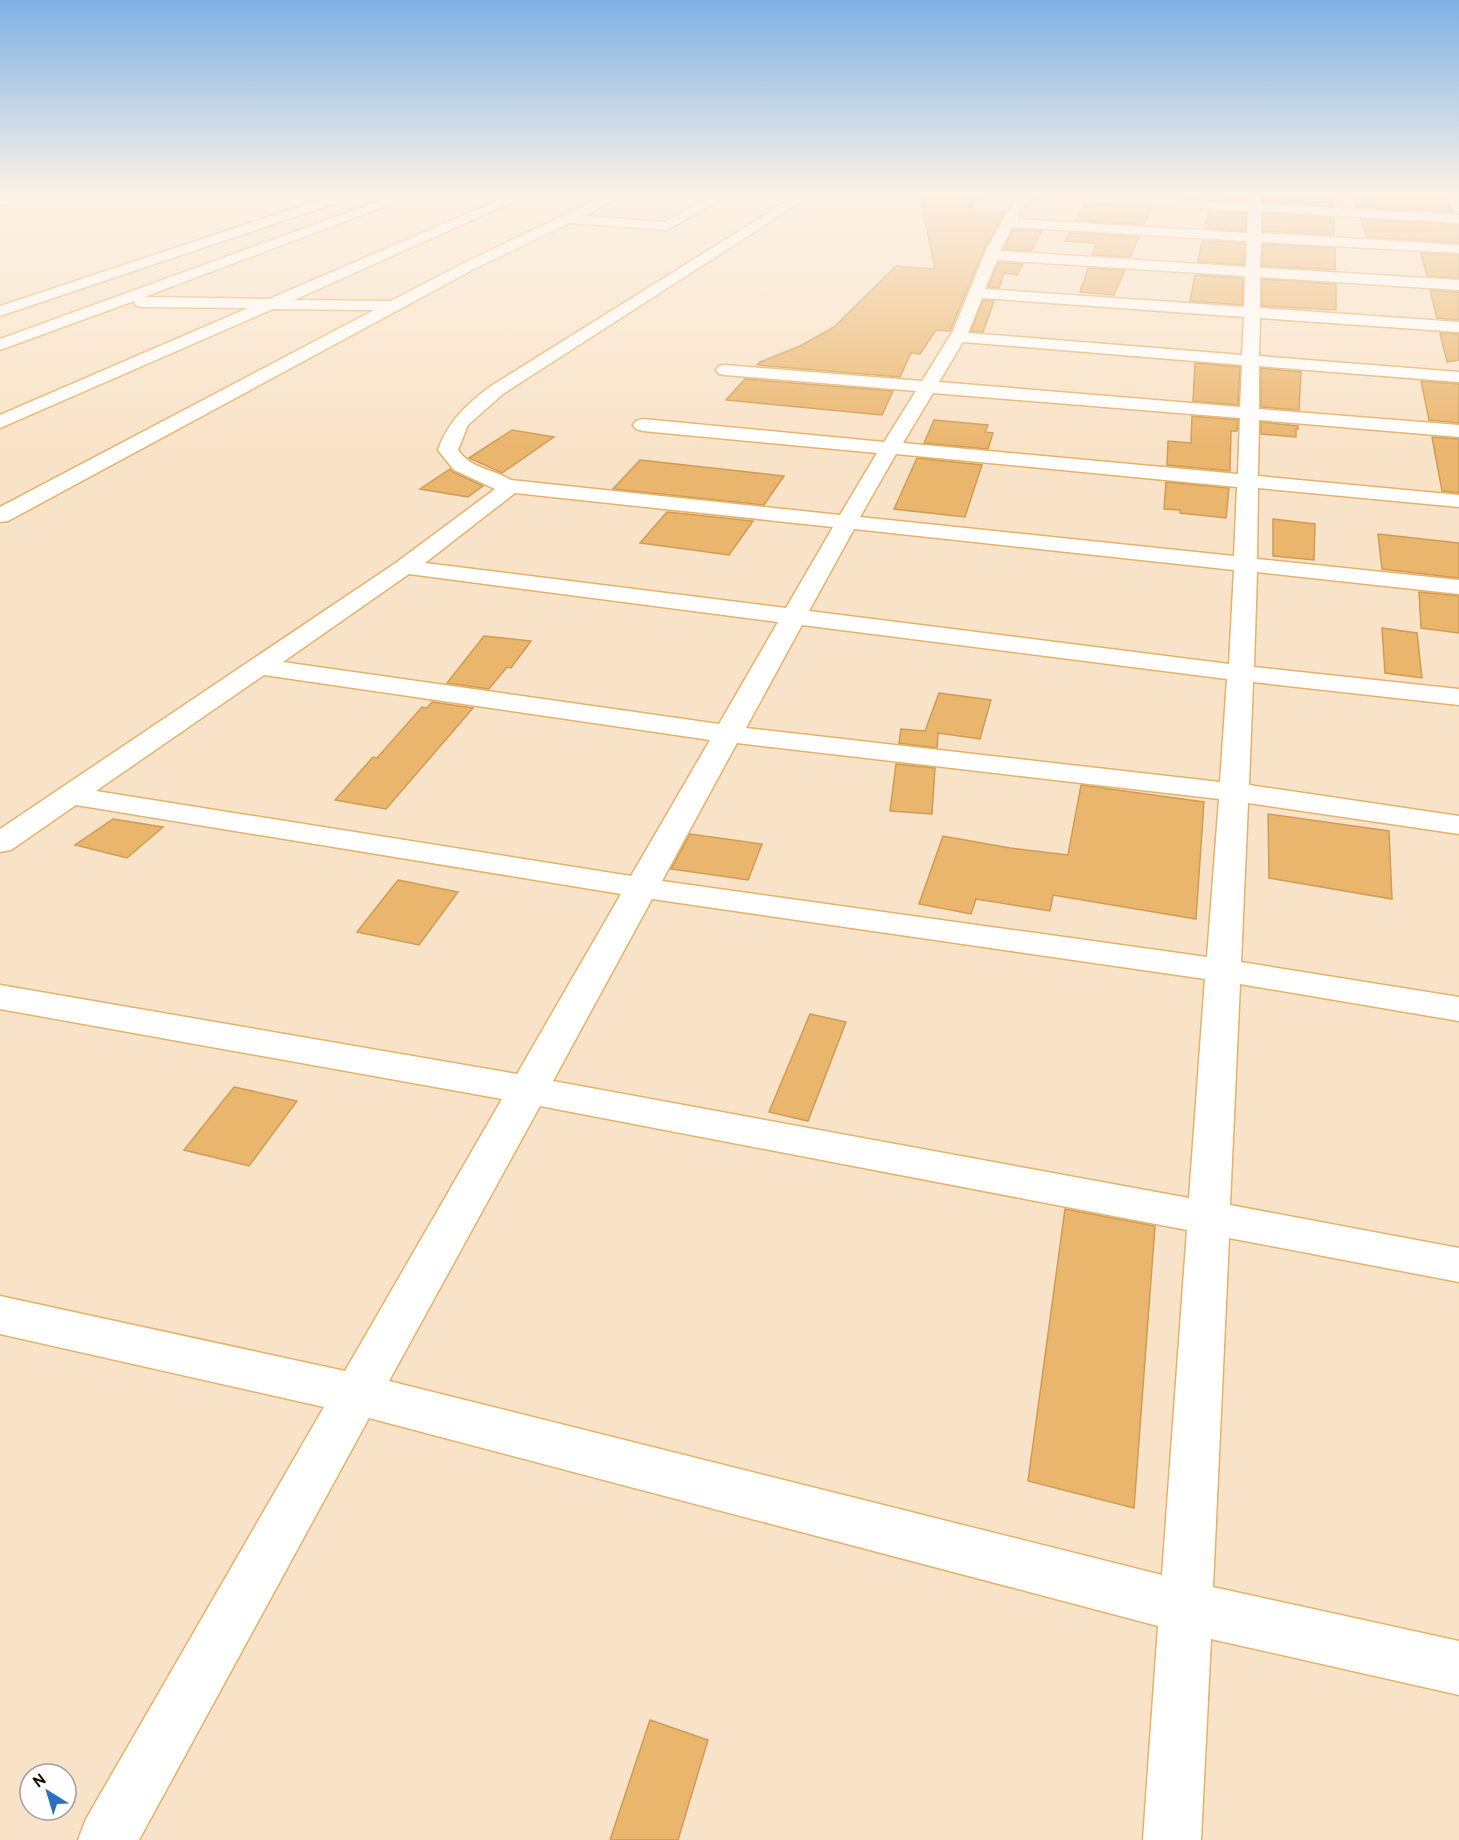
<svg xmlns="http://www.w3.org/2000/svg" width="1459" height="1840" font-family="Overpass,sans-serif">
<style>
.building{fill:#eab56c;stroke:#d09c54;stroke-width:1.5}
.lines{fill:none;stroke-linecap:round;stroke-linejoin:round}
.minor-casing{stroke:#e6b169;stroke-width:3}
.minor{fill:#fff;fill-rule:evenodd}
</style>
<rect width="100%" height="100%" fill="#f9e3c8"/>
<!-- building -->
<path class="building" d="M919,191h66l-15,18 36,2 -21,36 -35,84 -14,-1 -16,24 -9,-1 -11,24 -143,-12 3,-3 40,-16 34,-19 62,-61 39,3z
M1352,191l93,3 8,18 -96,-5z
M1225,192l22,1 -1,8 -23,-2z
M1263,194l70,4 1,8 -71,-4z
M1085,204l67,4 -8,17 -68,-5z
M1209,211l37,2 -1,18 -40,-3z
M1263,213l71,5v17l-71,-4z
M1361,219l98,6v18l-92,-6z
M1013,229l29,2 -11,20 -27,-2z
M1070,233l69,4 -9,20 -38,-2 4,-12 -31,-2z
M1202,241l43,2 -1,22 -46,-3z
M1263,244l72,4v22l-73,-4z
M1421,253l38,2v23l-32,-2z
M998,262l25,2 -6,11 -13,-2 -5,15 -11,-1z
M1088,268l37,2 -11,25 -34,-3z
M1195,275l48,3 -1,27 -52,-4z
M1262,279l74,5v26l-74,-4z
M1430,290l29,2v28l-22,-2z
M983,300l11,1 -11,31 -12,-1z
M1440,333l19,1v26l-12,2z
M1195,363l45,4 -2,38 -45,-4z
M1261,368l40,4 -2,38 -38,-3z
M745,379l148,12 -11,24 -156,-15z
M1421,381l38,3v39l-30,-3z
M1192,416l46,4 -1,11h-6l-1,40 -63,-6 1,-24 23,2z
M934,420l54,5 -3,7 8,1 -5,16 -64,-6z
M1261,422l37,4v3h-2v8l-35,-3z
M512,430l42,7 -52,36 -33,-15z
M1432,437l27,2v54l-17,-2z
M917,458l65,7 -17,52 -71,-8z
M640,460l144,16 -20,29 -151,-16z
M450,469l3,3 30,14 -15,11 -48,-8z
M1166,482l63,6 -3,30 -46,-5v-3l-16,-1z
M667,512l86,9 -24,34 -89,-12z
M1273,519l42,5 -1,36 -41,-4z
M1378,534l81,9v35l-77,-9z
M1419,592l40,4v37l-38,-5z
M1382,628l35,5 5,45 -37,-5z
M484,636l47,5 -20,27 -4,-1 -18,22 -42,-6z
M939,693l52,7 -11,39 -42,-6 -1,15 -38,-5 2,-14 24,2z
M432,702l41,6 -87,101 -51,-9 38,-43 4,1 45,-51 5,1z
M896,764l39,4 -3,46 -42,-3z
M1081,785l123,17 -8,117 -143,-24 -3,16 -74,-12 -5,15 -52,-10 24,-68 67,12 58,7z
M1268,814l121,17 3,68 -123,-21z
M113,819l50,8 -36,31 -52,-13z
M690,834l72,10 -14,36 -77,-11z
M398,880l60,12 -39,53 -62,-13z
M810,1014l36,8 -38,99 -39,-9z
M234,1087l63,14 -48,65 -65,-16z
M1065,1209l90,17 -21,282 -106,-27z
M650,1720l58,20 -30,100h-68z"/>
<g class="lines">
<defs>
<path id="minor" d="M25,191h21l-46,15v-8z
M407,191h19l-282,106 125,2 251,-108h17l-243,109 97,1 75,-39 149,-71h17l-48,25 81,6 54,-31h16l-68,39 -97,-7 -94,45 -468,253 -8,1v-15l374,-197 -101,-1 -273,119v-13l248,-107 -107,-1 -6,-2 -1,-4 -134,49v-11z
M803,191h15l-315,203 -35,31 -10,25c13,19 35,19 53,30l329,35 37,-62 -234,-22 -7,-2 -3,-4 3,-4 7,-2 241,23 32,-51 -191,-16 -6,-1 -3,-4 3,-4 6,-1 197,16 31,-50 34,-83 33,-57 228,12 1,-12h12v13l198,11v8l-198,-12v22l198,12v8l-198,-11 -1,26 199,12v10l-199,-13v31l199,14v10l-199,-14 -1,38 200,16v10l-200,-16v43l200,16v12l-200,-17 -1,56 201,19v12l-201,-19 -1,71 202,21v14l-202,-22 -3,95 205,22v16l-206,-23 -4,103 210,31v18l-211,-31 -7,159 218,35v24l-219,-37 -10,221 229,43v34l-230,-44 -16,349 246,54v54l-248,-56 -10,201h-58l15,-214 -789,-208 -230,422h-61l8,-21 238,-412 -324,-73v-38l345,75 157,-272 -502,-90v-24l517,89 104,-180 -545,-89 -65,45 -11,2v-23l397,-267 98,-73 -41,-19 -16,-20c10,-29 29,-46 53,-64zM1028,198l220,13 -1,22 -230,-14zM1012,227l235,14 -1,26 -246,-16zM997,260l248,16 -1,31 -259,-18zM982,298l262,19 -2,38 -274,-22zM963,342l279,23 -2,42 -301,-25zM933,393l307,25 -2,56 -335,-31zM896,454l341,33 -3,69 -374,-39zM515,493l318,34 -47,81 -361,-45zM854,529l380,41 -5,94 -420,-53zM409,574l369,48 -59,102 -436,-62zM802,625l425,54 -7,103 -474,-54zM264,675l446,65 -79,136 -535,-85zM737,743l482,56 -12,158 -545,-76zM652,899l553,80 -16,219 -636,-117zM540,1106l647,124 -25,345 -773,-194z
M332,196l4,1 2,3 -2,3 -336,113v-10z"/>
</defs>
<!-- minor casing -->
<use href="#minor" class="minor-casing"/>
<!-- minor -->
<use href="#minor" class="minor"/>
</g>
<!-- sky -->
<linearGradient id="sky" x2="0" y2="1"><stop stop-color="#7fb1e4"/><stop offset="0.43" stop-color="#fcf2e6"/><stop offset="1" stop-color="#fcf2e6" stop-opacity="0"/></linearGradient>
<rect width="1459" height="449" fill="url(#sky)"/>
<!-- north arrow -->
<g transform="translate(48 1792) rotate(323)"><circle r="28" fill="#ffffff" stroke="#a39e99" stroke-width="1.5"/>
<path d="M0-4.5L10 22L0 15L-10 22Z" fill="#2872c2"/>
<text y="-9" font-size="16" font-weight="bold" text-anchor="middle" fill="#1a0c00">N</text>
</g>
</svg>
